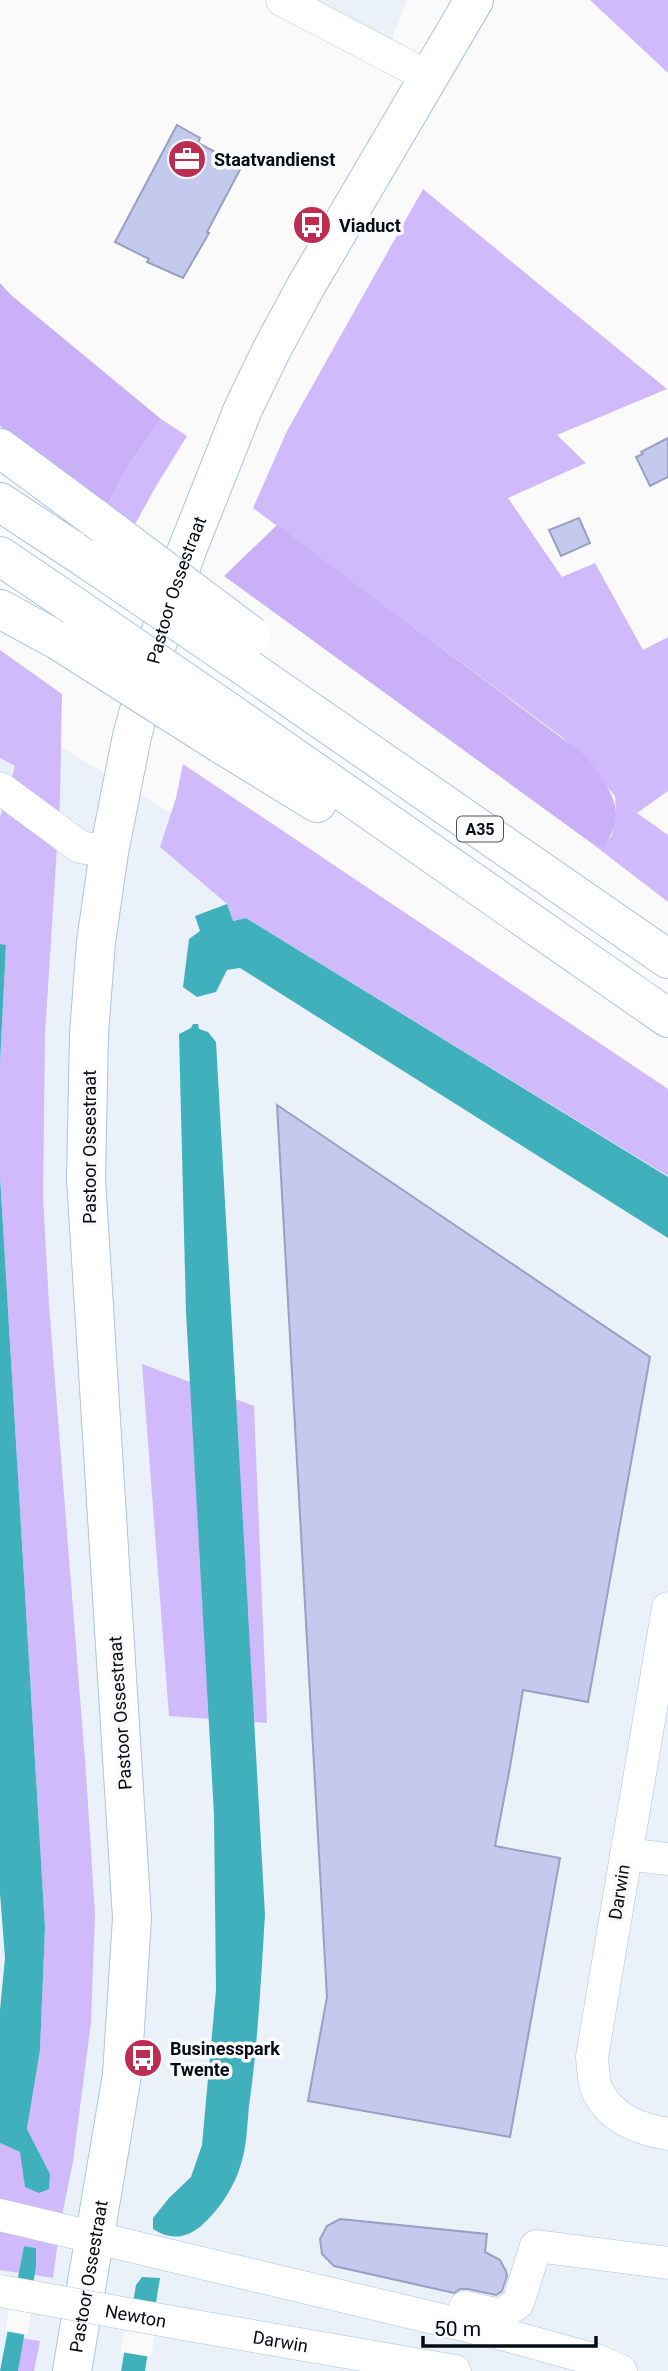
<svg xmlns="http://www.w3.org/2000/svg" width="668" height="2371" font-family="Roboto,sans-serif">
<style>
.built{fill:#ebf1f9}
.green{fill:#d1bafb}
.forest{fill:#cab1f7}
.water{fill:#40b0bc}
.pier{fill:#fafafa}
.building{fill:#c3caed;stroke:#99a0c1;stroke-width:2}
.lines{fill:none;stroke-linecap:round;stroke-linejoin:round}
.minor-casing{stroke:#abc4e1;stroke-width:33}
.major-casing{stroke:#abc4e1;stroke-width:40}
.highway-casing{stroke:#abc4e1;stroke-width:40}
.minor{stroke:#fff;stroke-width:32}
.major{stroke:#fff;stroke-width:38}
.highway{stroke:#fff;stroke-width:38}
.minor-bridge-casing{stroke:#abc4e1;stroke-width:33;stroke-linecap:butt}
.highway-bridge-casing{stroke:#abc4e1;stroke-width:40;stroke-linecap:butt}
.minor-bridge{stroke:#fff;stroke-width:32}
.highway-bridge{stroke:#fff;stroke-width:38}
.labels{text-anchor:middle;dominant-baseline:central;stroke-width:7;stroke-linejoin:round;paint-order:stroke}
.shield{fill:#fafafa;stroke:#4e535a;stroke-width:2}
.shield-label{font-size:16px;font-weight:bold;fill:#050c16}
.poi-label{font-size:18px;font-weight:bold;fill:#050c16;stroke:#fafafa;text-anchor:start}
.street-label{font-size:18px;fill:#050c16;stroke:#fafafa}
</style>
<rect width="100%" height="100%" fill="#fafafa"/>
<!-- built -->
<path class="built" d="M286,0h121l-23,61z
M0,710l179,108 489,330v1223h-668z"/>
<!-- green -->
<path class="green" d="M590,0h78v73z
M423,189l244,200 -110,46 29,28 -78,35 54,79 33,-14 48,87 25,-13v154l-31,22 31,22v67l-78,-60 13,4 9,-11 4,-19 -1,-20 -52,-58 -310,-230 34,-77z
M161,419l26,17 -32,52 -22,40 -27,-20 23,-44z
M0,650l62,44 -2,106 -15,234 -2,163 6,108 37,468 9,141 -4,108 -18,140 -13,63 -7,53 -19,-3 2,-8v-19l-12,-2 -5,27 -19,-3v-127l20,9 30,22 -23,-45 13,-79 5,-122 -45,-752v-112l6,-118 -6,-2v-127l15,-51 -15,-8z
M183,764l485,325v87l-422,-258 -14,3 -5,-17 -67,-57 16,-49z
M142,1364l112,42 13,317 -98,-7z
M22,2338l18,3 -6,30h-16z"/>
<!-- forest -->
<path class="forest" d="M0,283l11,12 150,124 -32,45 -23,44 -106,-82z
M277,525l310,232c21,31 44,54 16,90l-13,-5 -366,-266z"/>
<!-- water -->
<path class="water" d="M227,904l6,17 13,-3 422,259v61l-428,-270 -13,2 -11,22 -19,5 -14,-10 6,-48 11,-8 -5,-15z
M0,944l6,1 -6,119z
M193,1024h5l1,5 9,3 8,10 49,873c-4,64 -7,128 -16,191 -2,19 -2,40 -8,58 -7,24 -22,46 -40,62 -16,13 -31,14 -48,3v-11l16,-20 22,-21 11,-32 14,-155 -2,-175 -28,-503 -7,-278 12,-6z
M0,1176l45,752 -5,122 -13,79 23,45 -1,15 -10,4 -14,-6 -5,-35 -20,-9v-133l5,-52 -5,-65z
M24,2246l12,2v19l-18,104h-18z
M142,2277l18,1 -15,93h-24l15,-86z"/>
<!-- pier -->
<path class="pier" d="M15,2278l21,3 -9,54 -22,-4z
M130,2298l30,5 -9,54 -30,-5z"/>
<!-- building -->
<path class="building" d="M177,125l23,13 -2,5 44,23 -35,66 2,1 -26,45 -36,-16 2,-3 -34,-17z
M668,438v39l-18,9 -14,-29 7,-3 -2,-2z
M579,518l11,25 -29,13 -12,-26z
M277,1105l373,252 -62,345 -65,-12 -13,77 -15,79 65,12 -50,279 -202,-36 19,-104z
M340,2219l147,15 -2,18 15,8 6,11 1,5 -5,15 -6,4 -28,-6h-8l-6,4 -120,-27 -12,-12 -2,-15 7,-13z"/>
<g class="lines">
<defs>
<g id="minor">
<path d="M282,0l147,77"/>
<path d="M0,788l80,59 29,5"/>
<path d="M668,1608l-76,449c1,10 1,24 5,33 14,29 42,39 71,44"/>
<path d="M626,1854l42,5"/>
<path d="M0,2215l509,121 87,24 25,11"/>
<path d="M465,2307l35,8 18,-12 18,-57 132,17"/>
<path id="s1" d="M189,2325l266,46"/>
</g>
<g id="major">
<path id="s2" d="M72,2371l50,-296 10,-157 -46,-739 3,-145 7,-92 13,-90 23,-116 36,-131 19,-55 56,-141 29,-60 34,-63 168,-286"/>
</g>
<path id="highway" d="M0,448l96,71
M0,502l85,56
M0,556l71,48
M0,609l59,32
M244,666l424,293
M230,713l438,305
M221,744l96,59"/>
</defs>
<!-- minor casing -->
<use href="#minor" class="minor-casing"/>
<!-- major casing -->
<use href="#major" class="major-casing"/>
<!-- highway casing -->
<use href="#highway" class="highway-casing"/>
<!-- minor -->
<use href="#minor" class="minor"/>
<!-- major -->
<use href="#major" class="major"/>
<!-- highway -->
<use href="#highway" class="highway"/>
<defs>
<g id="minor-bridge">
<path id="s3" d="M0,2291l189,34"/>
</g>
<path id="highway-bridge" d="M96,519l156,117
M85,558l159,108
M71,604l159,109
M59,641l162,103"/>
</defs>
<!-- minor-bridge casing -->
<use href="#minor-bridge" class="minor-bridge-casing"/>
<!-- highway-bridge casing -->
<use href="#highway-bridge" class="highway-bridge-casing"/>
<!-- minor-bridge -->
<use href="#minor-bridge" class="minor-bridge"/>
<!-- highway-bridge -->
<use href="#highway-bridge" class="highway-bridge"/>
</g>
<!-- icons -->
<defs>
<symbol id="office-disc" viewBox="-11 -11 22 22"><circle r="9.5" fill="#bd2d51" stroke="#fafafa"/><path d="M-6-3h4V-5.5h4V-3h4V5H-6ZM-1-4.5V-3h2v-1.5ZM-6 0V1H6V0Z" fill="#fff"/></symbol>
<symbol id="bus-disc" viewBox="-11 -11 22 22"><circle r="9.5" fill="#bd2d51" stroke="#fafafa"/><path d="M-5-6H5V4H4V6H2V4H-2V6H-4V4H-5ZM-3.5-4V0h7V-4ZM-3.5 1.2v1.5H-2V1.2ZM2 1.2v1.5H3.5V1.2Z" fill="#fff"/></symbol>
</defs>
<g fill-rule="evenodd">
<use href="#office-disc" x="165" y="137" width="44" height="44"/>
<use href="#bus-disc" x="290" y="203" width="44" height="44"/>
<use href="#bus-disc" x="121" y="2036" width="44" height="44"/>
</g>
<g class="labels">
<!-- shield labels -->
<rect class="shield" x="457" y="816.5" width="46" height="25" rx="5"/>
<g class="shield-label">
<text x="480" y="829">A35</text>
</g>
<!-- poi labels -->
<g class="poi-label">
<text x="214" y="159">Staatvandienst</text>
<text x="339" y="225">Viaduct</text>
<text x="170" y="2048">Businesspark<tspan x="170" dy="21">Twente</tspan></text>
</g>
<!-- street labels -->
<g class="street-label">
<text stroke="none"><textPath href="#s2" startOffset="1797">Pastoor Ossestraat</textPath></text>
<text transform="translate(89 1147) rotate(-90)">Pastoor Ossestraat</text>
<text transform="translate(120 1713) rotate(-94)">Pastoor Ossestraat</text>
<text transform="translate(619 1892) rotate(-81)">Darwin</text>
<text stroke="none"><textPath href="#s2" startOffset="96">Pastoor Ossestraat</textPath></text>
<text stroke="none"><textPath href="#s3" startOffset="138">Newton</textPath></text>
<text stroke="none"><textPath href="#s1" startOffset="93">Darwin</textPath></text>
</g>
</g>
<!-- scale -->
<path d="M423 2336v10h173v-10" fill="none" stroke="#050c16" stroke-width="3.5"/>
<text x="434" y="2336" font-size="21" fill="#050c16" stroke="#fafafa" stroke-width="5" paint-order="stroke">50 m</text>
</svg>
